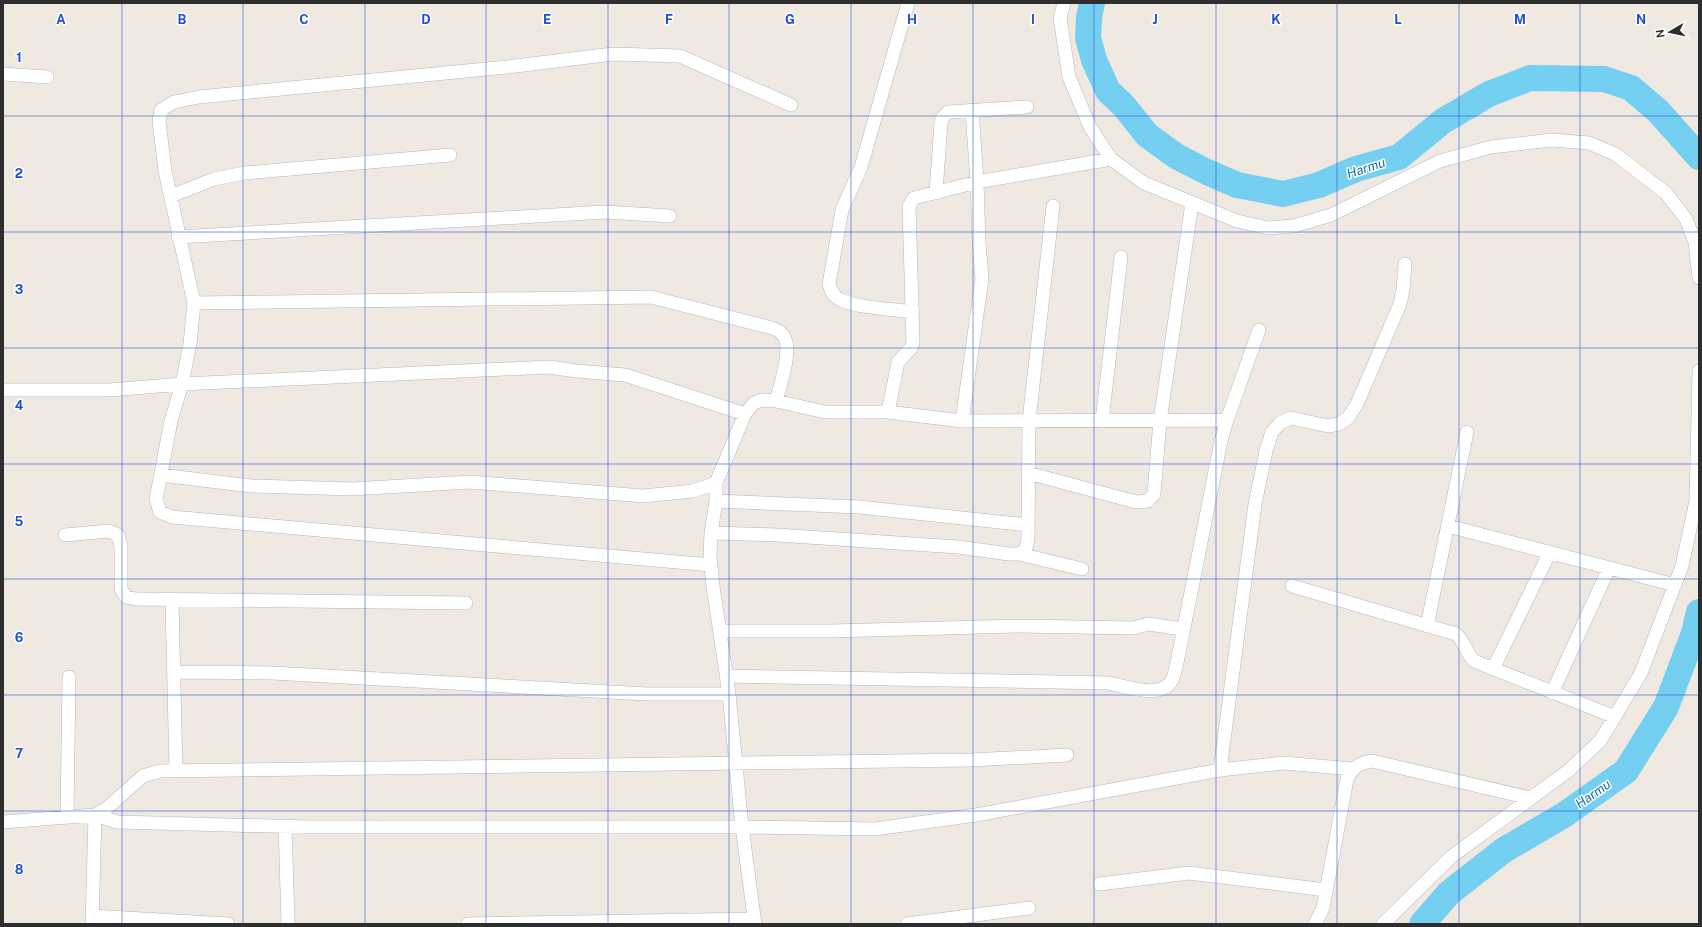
<svg xmlns="http://www.w3.org/2000/svg" width="1702" height="927" font-family="'Public Sans',sans-serif">
<style>
.lines{fill:none;stroke-linecap:round;stroke-linejoin:round}
.river{stroke:#75cff0;stroke-width:26}
.street-casing{stroke:#b4b7c1;stroke-width:14}
.street{stroke:#fff;stroke-width:13}
.grid{fill:none;stroke:#1d4ed8;stroke-width:1;stroke-opacity:0.55}
.labels{text-anchor:middle;dominant-baseline:central;stroke-width:3;stroke-linejoin:round;paint-order:stroke}
.water-label{font-size:13px;font-style:italic;fill:#0d6fa3;stroke:#fff}
.grid-label{font-size:13px;text-anchor:middle;font-weight:bold;fill:#1d4ed8;stroke:#fff;stroke-width:3;stroke-linejoin:round;paint-order:stroke}
</style>
<rect width="100%" height="100%" fill="#efe9e1"/>
<g class="lines">
<!-- river -->
<path class="river" d="M1092,3l-3,15 -1,20 6,22 14,31 16,15 23,29 29,21 31,16 30,13 46,9 36,-9 37,-16 43,-12 44,-36 46,-27 41,-16 74,1 27,9 27,23 41,46
M1422,924l27,-31 55,-43 60,-35 62,-44 40,-64 28,-74 5,-21"/>
<defs>
<path id="street" d="M908,3l-47,164 -19,43 -13,74c2,7 4,12 10,15 16,9 54,10 74,13
M1064,3l-4,15 9,59 21,50 21,32 33,24 93,38 31,7 26,-2 37,-11 109,-54 51,-14 61,-7 37,3 26,11 51,39 20,26 9,23 4,36
M3,74l44,3
M936,193l5,-71 2,-5 5,-5 79,-5
M171,196l43,-17 31,-6 205,-18
M178,237l427,-25 65,4
M194,303l457,-6 113,29c5,1 13,3 17,7 14,10 -1,53 -5,68l-14,-1 -8,3 -9,11 -29,69v18l-5,32 -1,23 3,30 16,108 13,133 13,97
M3,390h107l72,-6 367,-17 27,4 49,4 120,39
M776,401l49,11h63l74,9 265,-1
M888,412l10,-50 13,-14 2,-6 -4,-136 5,-8 63,-16 134,-23
M962,421l20,-142 -3,-37 -2,-60 -5,-72
M1102,421l19,-164
M1028,473l108,29 12,-1 6,-7 6,-73 32,-218
M161,475l90,11 101,3 118,-7 173,14 50,-5 23,-8
M716,501l143,6 169,18
M1448,526l227,59
M711,533l66,2 181,12 51,7h10l7,-5 2,-11 1,-117 24,-215
M65,535l44,-4 9,4 3,11v43l5,8 10,2 330,4
M1019,554l63,15
M711,565l-539,-48 -12,-5 -4,-13 15,-78 11,-37 8,-40 4,-41 -29,-132 -6,-50 2,-11 13,-8 25,-5 308,-30 106,-13 67,2 111,49
M1292,586l164,48c10,9 9,18 18,27l141,56
M172,601l4,170
M1427,626l40,-194
M720,631h112l186,-5 116,2 14,-4 35,5
M1493,669l57,-117
M174,672l98,1 375,21h82
M726,676l381,7c18,2 56,19 66,-5 2,-4 2,-10 4,-15l44,-222 6,-21 32,-90
M1552,693l57,-125
M1220,770l35,-266 11,-53 6,-19 8,-9 11,-5 37,8 11,-2 9,-6 9,-14 43,-100 3,-14 2,-26
M67,817l2,-140
M3,822l92,-7 12,-7 36,-32 17,-5 811,-11 96,-5
M285,826l3,98
M1100,884l89,-11 137,17
M92,916l136,8
M92,924l3,-109 22,7 191,5h434l133,2 101,-14 244,-45 64,-7 68,6
M468,924l286,-5
M907,924l122,-16
M1315,924l8,-16 24,-129c6,-12 12,-16 25,-18l158,37
M1383,924l68,-67 117,-86 32,-30 41,-68 41,-107 14,-65 3,-130"/>
</defs>
<!-- street casing -->
<use href="#street" class="street-casing"/>
<!-- street -->
<use href="#street" class="street"/>
</g>
<!-- grid -->
<path class="grid" d="M122,3v921M243,3v921M365,3v921M486,3v921M608,3v921M729,3v921M851,3v921M973,3v921M1094,3v921M1216,3v921M1337,3v921M1459,3v921M1580,3v921M3,116h1696M3,232h1696M3,348h1696M3,464h1696M3,579h1696M3,695h1696M3,811h1696"/>
<g class="labels">
<!-- water labels -->
<g class="water-label">
<text transform="translate(1366 168) rotate(-18)">Harmu</text>
<text transform="translate(1593 794) rotate(-35)">Harmu</text>
</g>
</g>
<g class="grid-label">
<text x="61" y="24">A</text>
<text x="182" y="24">B</text>
<text x="304" y="24">C</text>
<text x="426" y="24">D</text>
<text x="547" y="24">E</text>
<text x="669" y="24">F</text>
<text x="790" y="24">G</text>
<text x="912" y="24">H</text>
<text x="1033" y="24">I</text>
<text x="1155" y="24">J</text>
<text x="1276" y="24">K</text>
<text x="1398" y="24">L</text>
<text x="1520" y="24">M</text>
<text x="1641" y="24">N</text>
<text x="19" y="62">1</text>
<text x="19" y="178">2</text>
<text x="19" y="294">3</text>
<text x="19" y="410">4</text>
<text x="19" y="526">5</text>
<text x="19" y="642">6</text>
<text x="19" y="758">7</text>
<text x="19" y="874">8</text>
</g>
<!-- border -->
<rect width="1702" height="927" fill="none" stroke="#2e2e2e" stroke-width="8"/>
<!-- north arrow -->
<g transform="translate(1670 32) rotate(261)" stroke="#ffffff" stroke-width="3" paint-order="stroke">
<path d="M0-3L7 15L0 10L-7 15Z" fill="#2e2e2e"/>
<text y="-6" font-size="11" font-weight="bold" text-anchor="middle" fill="#2e2e2e">N</text>
</g>
</svg>
